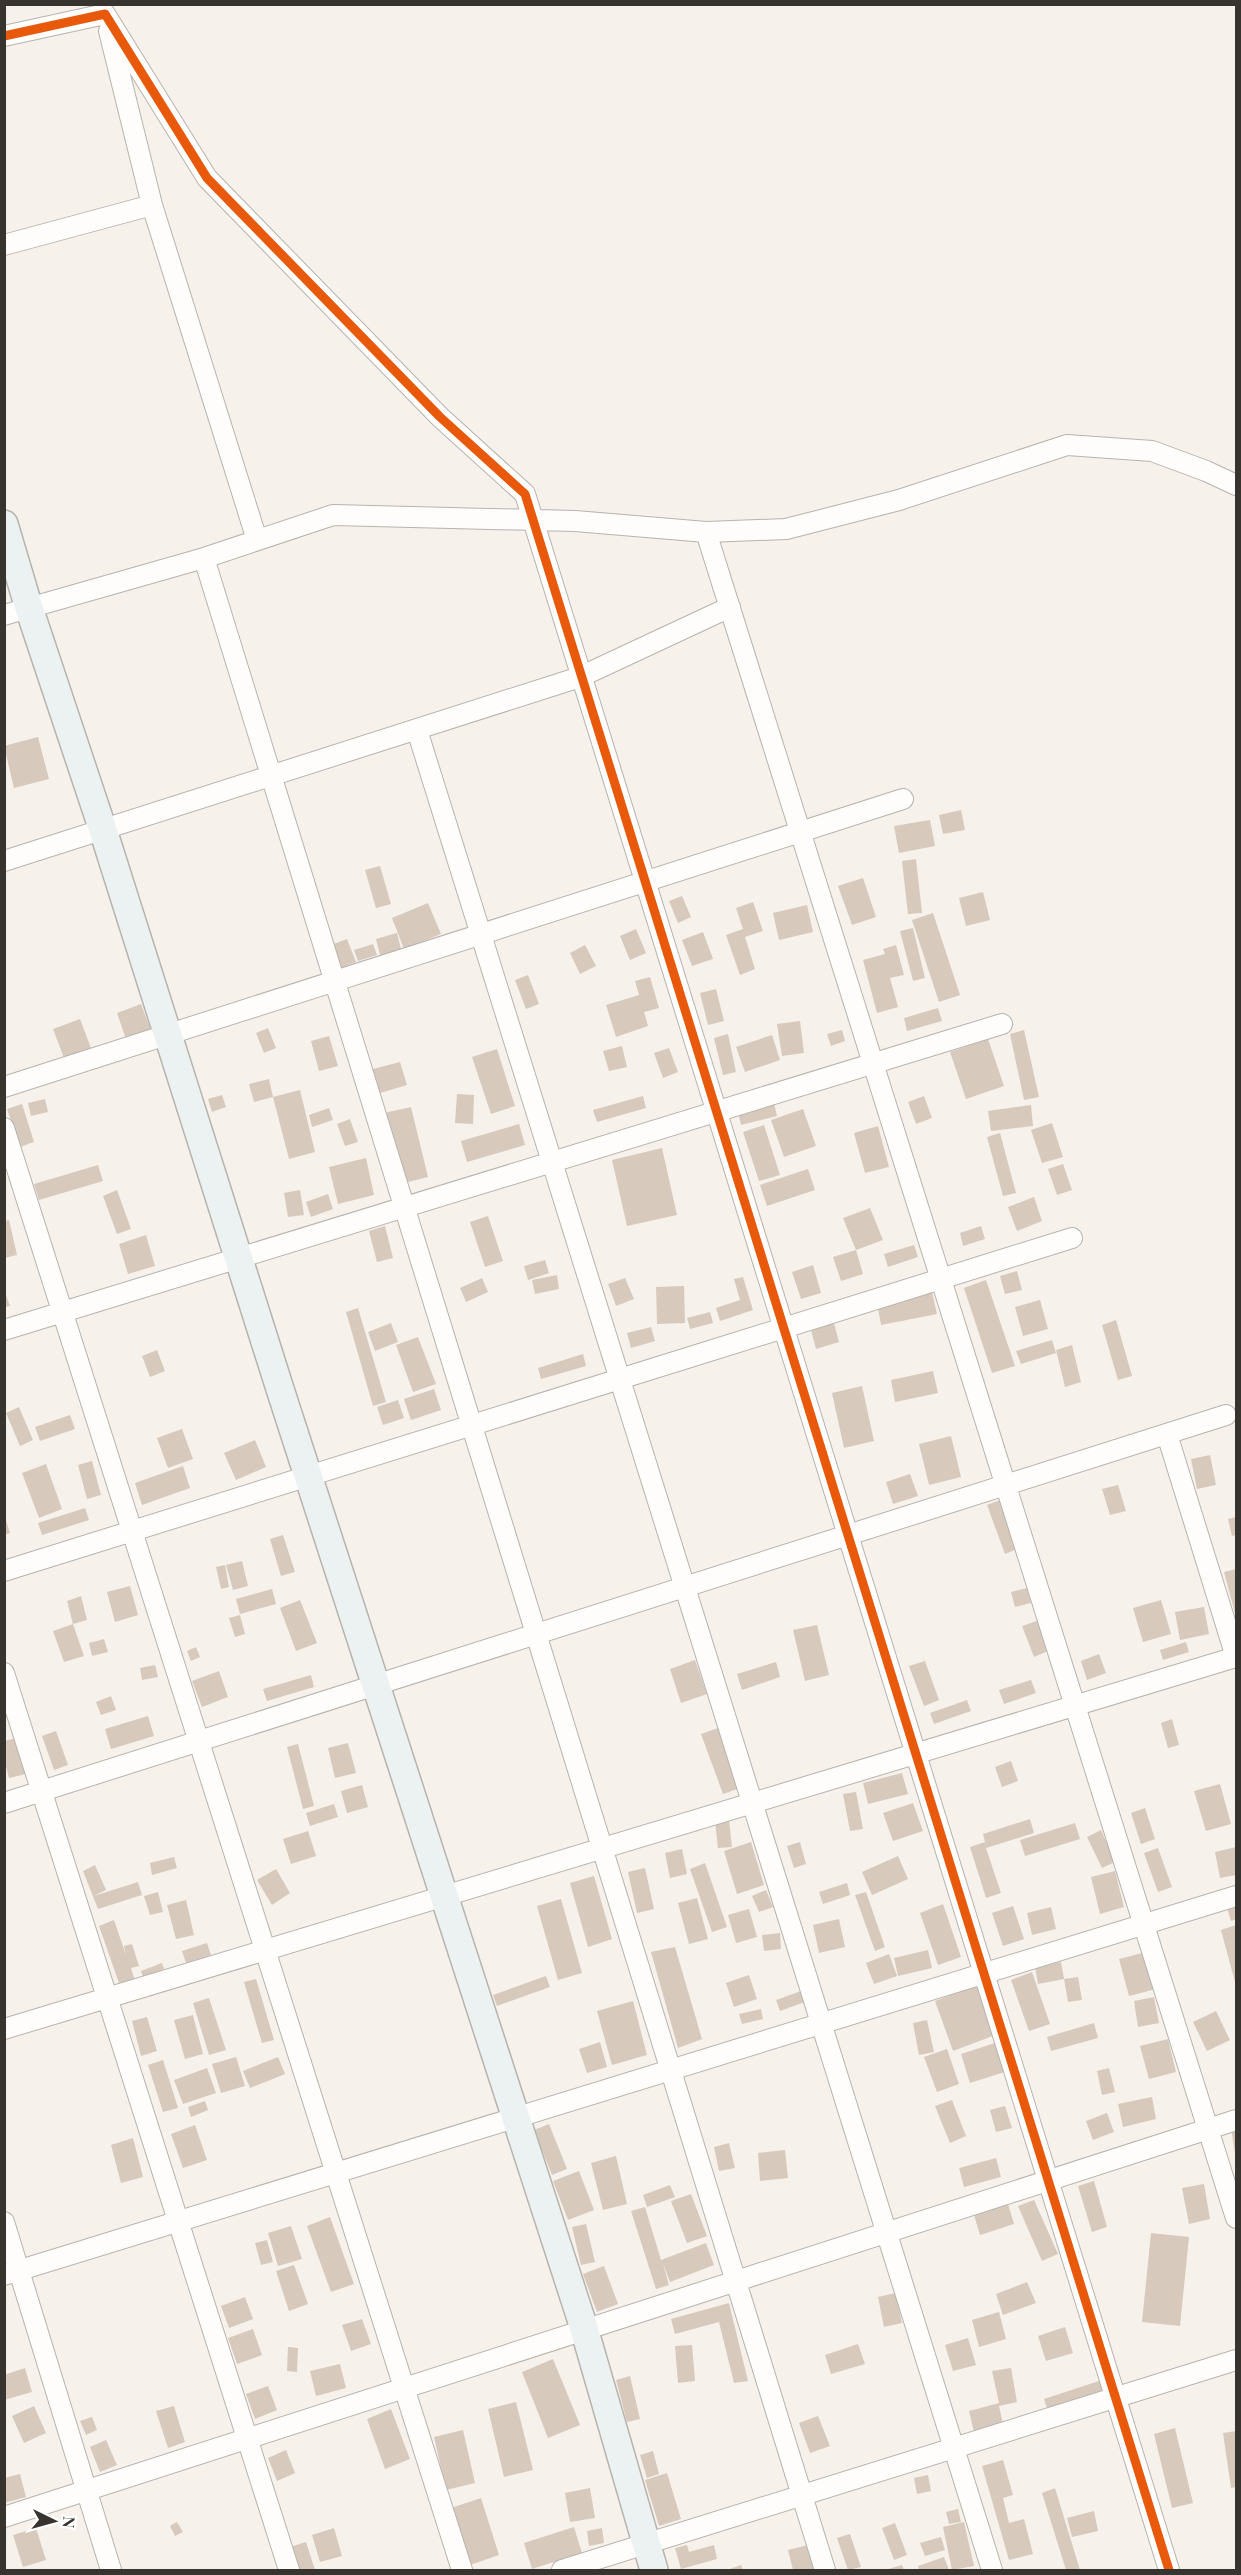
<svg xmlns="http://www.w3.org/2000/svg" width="1241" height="2575" font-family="'Playfair Display',serif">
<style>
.building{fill:#d7cabd}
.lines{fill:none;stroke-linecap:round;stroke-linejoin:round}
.street-casing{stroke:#b7b3ae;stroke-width:22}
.secondary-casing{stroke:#b7b3ae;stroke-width:30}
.street{stroke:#fefdfc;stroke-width:20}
.secondary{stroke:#ecf2f2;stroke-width:27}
.cycleway-casing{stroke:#fff;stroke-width:13}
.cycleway{stroke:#e8590c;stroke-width:9}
</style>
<rect width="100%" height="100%" fill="#f6f1eb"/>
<!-- building -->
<path class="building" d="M38,737l11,42 -35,9 -10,-42z
M961,810l4,20 -22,4 -4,-19z
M930,820l5,26 -36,7 -5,-27z
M916,859l6,54 -14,1 -6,-53z
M380,866l11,38 -15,4 -11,-38z
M863,878l13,39 -24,8 -14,-39z
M983,892l7,28 -24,6 -7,-28z
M682,896l9,21 -13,6 -9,-22z
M753,902l10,29 -18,6 10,32 -15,6 -14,-40 17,-6 -7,-21z
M428,903l13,31 -37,15 -12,-31z
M807,905l6,27 -34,8 -6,-27z
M933,913l27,82 -21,7 -27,-82z
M913,928l12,50 -12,3 -13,-50z
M636,929l10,24 -16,7 -10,-24z
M703,932l10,27 -21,7 -10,-26z
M397,933l4,16 -21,6 -4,-16z
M347,939l9,23 -16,6 -9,-23z
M373,944l4,11 -19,6 -4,-11z
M585,945l11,21 -16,8 -10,-21z
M896,945l8,30 -14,3 8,29 -21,6 -14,-53 22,-6 -2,-5z
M528,975l11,29 -13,5 -11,-29z
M650,977l9,31 -15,4 4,14 -32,11 -10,-32 33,-10 -4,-14z
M716,989l8,32 -16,4 -8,-32z
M141,1004l11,29 -25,9 -10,-29z
M938,1008l4,13 -35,10 -3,-13z
M80,1019l11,29 -27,10 -11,-29z
M800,1021l4,32 -22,3 -5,-32z
M268,1028l8,20 -12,5 -8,-20z
M842,1030l3,11 -14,5 -4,-12z
M1024,1030l15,67 -15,3 -14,-66z
M728,1034l8,38 -13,3 -9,-37z
M772,1035l8,25 -35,12 -9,-25z
M329,1036l9,30 -19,5 -8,-30z
M988,1039l16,47 -38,13 -16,-47z
M622,1046l5,21 -18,4 -6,-20z
M669,1048l9,24 -15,6 -9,-25z
M497,1049l18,57 -24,8 -19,-57z
M400,1062l7,23 -27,8 -7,-24z
M269,1079l4,18 -19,5 -5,-18z
M300,1090l15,62 -26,7 -16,-62z
M457,1094l17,1 -1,29 -18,-1z
M222,1095l4,12 -14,5 -4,-13z
M643,1096l3,12 -49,14 -4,-12z
M924,1096l8,22 -16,6 -8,-22z
M45,1099l3,13 -17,4 -3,-13z
M774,1103l3,13 -36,9 -3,-13z
M22,1104l12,38 -14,5 -13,-38z
M1031,1105l2,21 -42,5 -3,-20z
M411,1107l17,70 -28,7 -16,-71z
M329,1108l4,12 -21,7 -3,-12z
M803,1109l13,37 -32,11 -13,-37z
M350,1119l8,23 -13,4 -8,-22z
M1052,1123l11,34 -21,6 -11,-33z
M519,1124l6,21 -58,17 -6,-21z
M764,1125l16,50 -21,6 -16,-49z
M878,1126l11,41 -24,6 -11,-40z
M1000,1133l16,60 -13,3 -16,-59z
M662,1148l15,67 -50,11 -15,-66z
M366,1158l8,37 -36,9 -9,-37z
M1063,1164l9,26 -15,5 -9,-26z
M98,1165l5,16 -64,19 -5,-16z
M808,1169l7,21 -48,16 -7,-21z
M117,1190l14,39 -14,5 -14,-38z
M300,1190l4,25 -16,2 -4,-24z
M328,1194l5,15 -22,8 -5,-15z
M1034,1197l8,24 -25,10 -9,-24z
M870,1208l13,32 -27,10 -13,-32z
M488,1216l15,45 -18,6 -15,-45z
M9,1220l8,35 -13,3v-37z
M385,1226l8,32 -16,4 -8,-31z
M981,1226l4,13 -22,7 -3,-13z
M146,1235l9,31 -27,8 -9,-30z
M914,1245l4,12 -30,10 -4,-13z
M856,1250l7,24 -22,7 -8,-24z
M545,1260l4,13 -21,7 -4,-14z
M813,1265l8,28 -20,6 -9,-27z
M1017,1271l5,19 -17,4 -5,-18z
M557,1275l2,14 -24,5 -3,-14z
M743,1277l10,33 -33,11 -4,-13 24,-8 -6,-21z
M482,1278l6,14 -22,10 -6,-14z
M625,1278l9,21 -18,7 -8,-22z
M986,1280l29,86 -23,7 -28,-85z
M684,1286l1,37 -28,1 -1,-37z
M4,1289l6,17 -6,1z
M932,1292l5,22 -56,11 -4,-22z
M1040,1300l8,29 -25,7 -8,-29z
M358,1308l28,94 -13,4 -27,-94z
M710,1312l3,11 -23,6 -3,-11z
M1116,1320l16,56 -14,4 -16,-55z
M391,1323l7,19 -23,9 -7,-19z
M834,1323l5,19 -23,7 -5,-19z
M651,1327l4,14 -24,7 -4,-15z
M418,1337l18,47 -23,8 -17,-47z
M1052,1340l4,13 -35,11 -5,-13z
M1072,1345l9,37 -16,5 -9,-37z
M157,1350l8,21 -15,6 -8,-21z
M583,1354l3,12 -45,13 -3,-11z
M933,1371l5,22 -43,9 -4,-22z
M862,1386l12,55 -30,7 -12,-55z
M434,1389l7,21 -30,10 -7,-21z
M398,1400l6,18 -21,7 -6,-18z
M19,1407l14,33 -13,6 -14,-33z
M70,1415l5,14 -35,12 -5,-14z
M182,1429l11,30 -25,9 -11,-30z
M951,1436l10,41 -32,8 -10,-41z
M255,1440l11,27 -30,13 -12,-27z
M1210,1455l6,30 -19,4 -6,-30z
M92,1461l9,34 -14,4 -9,-34z
M46,1464l16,45 -23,9 -17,-45z
M183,1466l7,22 -48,17 -7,-22z
M910,1474l8,22 -25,8 -7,-22z
M1118,1485l8,26 -16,4 -8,-26z
M1003,1499l17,49 -15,6 -18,-49z
M85,1508l4,12 -47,15 -4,-12z
M5,1517l5,16 -6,2v-17z
M1236,1517v18l-4,1 -4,-17z
M283,1535l12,37 -14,4 -11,-37z
M242,1561l6,25 -15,4 -7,-25z
M225,1565l4,22 -8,2 -5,-22z
M1236,1569v48l-12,-45z
M130,1586l8,29 -23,7 -8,-30z
M1027,1588l4,15 -16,4 -4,-15z
M272,1589l4,15 -36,10 -4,-15z
M81,1596l6,24 -14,4 11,32 -20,6 -11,-31 20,-7 -6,-23z
M300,1600l17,43 -21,8 -16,-43z
M1161,1600l10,34 -28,8 -10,-34z
M1204,1607l5,27 -29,6 -5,-28z
M240,1615l5,19 -10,3 -6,-19z
M1037,1621l11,30 -14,6 -12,-31z
M817,1625l12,50 -24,6 -12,-51z
M104,1639l4,13 -16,4 -3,-13z
M1186,1642l3,10 -26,8 -3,-10z
M196,1647l4,10 -9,4 -4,-10z
M1099,1654l7,19 -19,7 -6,-19z
M695,1660l12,34 -26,9 -11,-34z
M925,1661l14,39 -15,6 -15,-40z
M776,1662l4,15 -38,13 -5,-16z
M155,1665l3,12 -16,3 -2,-12z
M219,1671l9,26 -26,10 -10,-26z
M311,1675l3,12 -47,14 -4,-12z
M1031,1680l5,13 -32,11 -5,-14z
M111,1696l5,14 -15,5 -5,-13z
M967,1700l4,11 -37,13 -4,-11z
M148,1716l6,20 -43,13 -6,-20z
M1172,1719l7,26 -11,3 -7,-25z
M718,1728l22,60 -17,6 -22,-60z
M56,1731l12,34 -14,5 -12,-34z
M17,1738l9,36 -17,4 -5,-19v-18z
M348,1743l8,30 -21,5 -7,-30z
M298,1744l16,62 -11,3 -16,-62z
M1011,1761l7,20 -16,6 -7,-20z
M902,1773l6,21 -40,10 -5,-21z
M1220,1784l11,40 -25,7 -12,-40z
M362,1785l6,22 -21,6 -6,-22z
M856,1792l7,37 -13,2 -7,-37z
M913,1803l10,28 -30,10 -10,-28z
M334,1804l4,13 -28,9 -4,-13z
M1145,1808l10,31 -14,5 -10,-31z
M1030,1819l4,14 -48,15 15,45 -15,5 -16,-51 15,-5 -2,-8z
M729,1820l3,27 -14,1 -3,-27z
M1075,1823l5,16 -55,17 -5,-16z
M1101,1830l14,32 -13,6 -15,-31z
M308,1831l8,25 -25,8 -8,-25z
M751,1842l13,43 -27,9 -13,-43z
M800,1842l6,22 -12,4 -7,-22z
M1236,1847v28l-16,3 -5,-26z
M1158,1848l14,39 -14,5 -14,-39z
M682,1849l5,25 -17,4 -5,-25z
M898,1856l10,23 -36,16 -10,-23z
M174,1857l3,11 -25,7 -2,-12z
M705,1863l22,64 -15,5 -22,-63z
M95,1865l11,25 -12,6 44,-14 4,13 -44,14 -15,-38z
M645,1868l9,41 -17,4 -9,-41z
M276,1869l14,24 -18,12 -15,-25z
M1115,1871l9,36 -24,7 -9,-37z
M594,1876l18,63 -24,8 -18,-64z
M847,1883l3,12 -27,9 -4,-12z
M766,1890l7,17 -14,5 -7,-16z
M158,1892l5,20 -13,3 -6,-19z
M866,1892l19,55 -10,4 -20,-56z
M697,1898l11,41 -19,5 -11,-41z
M561,1899l21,74 -24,7 -21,-74z
M186,1900l8,35 -18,4 -9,-34z
M943,1904l18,53 -23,8 -18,-52z
M1236,1905v14l-5,2 -4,-13z
M1013,1906l11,33 -21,7 -11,-33z
M1051,1907l5,22 -24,6 -5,-22z
M749,1909l8,28 -21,6 -8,-28z
M839,1919l6,28 -26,6 -6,-28z
M114,1920l12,35 -2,-9 8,-2 7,22 -8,2 4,13 -15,5 -21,-60z
M1236,1925v61l-15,-56z
M780,1933l1,16 -17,2 -2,-16z
M207,1943l4,12 -25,8 -4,-12z
M675,1947l27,92 -24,9 -27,-96z
M928,1950l4,18 -34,8 -4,-18z
M1146,1952l10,37 -27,7 -10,-37z
M889,1954l8,22 -23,8 -8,-21z
M1061,1962l3,17 -26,5 -3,-17z
M162,1963l2,6 -21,8 -2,-6z
M1032,1972l18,52 -21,7 -18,-51z
M749,1975l8,24 -23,8 -8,-24z
M546,1976l4,11 -53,19 -4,-11z
M1078,1977l4,23 -14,2 -4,-23z
M256,1979l18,61 -12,3 -18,-61z
M981,1984l17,50 -45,17 -18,-50z
M801,1991l4,11 -25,9 -4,-11z
M1154,1997l5,26 -21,4 -4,-26z
M209,1998l17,52 -17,5 -16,-52z
M633,2001l14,54 -35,10 -15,-54z
M761,2009l2,10 -21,5 -3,-10z
M1216,2011l14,29 -23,11 -14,-29z
M193,2015l10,39 -18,5 -11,-39z
M147,2017l10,34 -16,5 -9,-35z
M927,2020l7,32 -15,3 -6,-32z
M1094,2023l4,15 -47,13 -4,-14z
M1168,2039l8,33 -27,7 -9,-33z
M1001,2041l10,29 -41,13 -9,-29z
M600,2042l7,25 -20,6 -8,-24z
M947,2049l12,35 -22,8 -13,-35z
M236,2057l9,29 -24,7 -9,-29z
M278,2057l7,17 -35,14 -7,-17z
M163,2060l15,48 -15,4 -15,-47z
M207,2068l9,25 -33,11 -9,-24z
M1109,2068l6,24 -13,3 -5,-24z
M1152,2097l4,22 -33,8 -5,-23z
M952,2100l14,36 -16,7 -15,-37z
M205,2101l3,9 -17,7 -3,-10z
M1005,2106l7,22 -16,4 -6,-22z
M1107,2113l7,19 -21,8 -7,-19z
M549,2124l18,45 -15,6 -18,-45z
M195,2125l12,35 -24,8 -12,-34z
M1236,2127v26h-1l-4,-25z
M133,2138l10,39 -22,6 -10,-38z
M729,2143l6,25 -16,3 -5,-24z
M785,2150l3,28 -28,3 -2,-28z
M616,2156l11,48 -24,6 -12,-47z
M996,2158l5,19 -37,10 -5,-19z
M579,2171l15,39 -26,10 -15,-39z
M1094,2181l13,46 -15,5 -14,-46z
M1204,2184l6,35 -21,5 -7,-36z
M670,2185l5,12 -28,10 -4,-12z
M691,2194l16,42 -20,7 -16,-42z
M1034,2200l24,54 -16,7 -24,-55z
M1008,2204l6,20 -34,11 -6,-20z
M645,2207l16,53 45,-17 8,22 -44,17 -7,-18 6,21 -13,4 -25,-78z
M330,2217l24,67 -23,8 -24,-66z
M586,2224l9,38 -14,3 -9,-38z
M291,2226l11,33 -24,7 -10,-33z
M1151,2233l38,4 -9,89 -38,-4z
M267,2240l6,22 -12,3 -6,-22z
M294,2265l14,39 -19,7 -13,-40z
M604,2266l14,38 -21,8 -14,-38z
M1027,2282l9,21 -33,12 -7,-21z
M896,2293l6,30 -18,4 -6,-30z
M245,2297l8,22 -24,9 -8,-22z
M729,2303l19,78 -14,2 -15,-61 -44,12 -4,-15z
M999,2312l7,27 -27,8 -7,-27z
M362,2319l9,25 -20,7 -9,-26z
M1065,2327l8,26 -27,8 -8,-25z
M253,2329l9,26 -25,9 -9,-26z
M968,2338l8,27 -23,6 -8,-26z
M858,2344l7,20 -34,10 -6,-19z
M692,2345l3,36 -17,2 -3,-37z
M288,2347l10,1 -1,24 -10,-1z
M553,2359l27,66 -32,13 -26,-66z
M340,2364l6,24 -30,8 -6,-25z
M25,2368l7,24 -28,8v-25z
M1011,2368l6,34 -18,4 4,18 -29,8 -5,-21 30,-8 -7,-32z
M630,2376l10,43 -13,3 -11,-42z
M1102,2380l5,17 -58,18 -5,-16z
M268,2386l9,24 -22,9 -9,-25z
M516,2402l17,68 -29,7 -16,-68z
M34,2406l12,27 -22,10 -12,-27z
M174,2406l11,36 -17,6 -12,-37z
M391,2409l19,50 -25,10 -18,-50z
M818,2416l12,30 -20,7 -11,-30z
M92,2417l5,13 -11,5 -6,-14z
M1175,2428l18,75 -21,5 -18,-74z
M463,2430l12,53 -29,7 -12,-53z
M1236,2431v56l-5,1 -8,-55z
M106,2440l11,25 -17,7 -10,-25z
M286,2450l9,23 -18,8 -9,-23z
M653,2451l6,23 -12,4 -7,-23z
M1003,2460l10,35 -10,3 6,25 15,-4 9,35 -24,6 -27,-94z
M667,2473l14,46 -22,7 -14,-46z
M20,2474l6,23 -22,6v-25z
M928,2475l3,16 -14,3 -3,-16z
M590,2488l5,30 -25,4 -5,-29z
M1055,2488l25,82h-14l-24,-77z
M481,2498l18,57 -29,10 -19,-57z
M958,2509l3,13 -12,2 -3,-12z
M1094,2511l4,20 -26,6 -5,-19z
M177,2522l6,10 -8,4 -5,-10z
M964,2522l10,44 -22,4 -9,-43z
M895,2523l12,32 -13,5 -12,-32z
M574,2527l8,26 -50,16 -8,-26z
M36,2528l10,32 -23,7 -10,-32z
M334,2528l8,28 -22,6 -8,-27z
M602,2528l2,15 -15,3 -2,-15z
M850,2534l11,33 -13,3 -11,-32z
M941,2537l4,13 -20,6 -5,-13z
M306,2542l9,28h-17l-8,-23z
M687,2545l2,7 25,-7 3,14 -36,10 -6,-21z
M808,2545l6,25h-21l-5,-20z
M944,2557l5,13h-30l-1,-4z
M741,2565l2,5h-16z
M902,2565l2,5h-19z"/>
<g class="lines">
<defs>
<path id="street" d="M109,31l43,174 105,335
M4,36l101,-22 102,164 233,239 85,77 644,2076
M4,245l148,-40
M706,532l530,1686
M204,558l621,2012
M4,615l200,-57 129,-43 242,6 131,11 80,-3 113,-29 168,-55 85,6 54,20 30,14
M417,730l575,1840
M4,861l576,-184 150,-70
M4,1087l899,-288
M4,1128l458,1442
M4,1330l998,-306
M1170,1444l66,213
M4,1571l1068,-333
M4,1673l285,897
M4,1803l1222,-388
M4,2029l1232,-372
M4,2222l107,348
M4,2275l1232,-379
M4,2517l1232,-397
M562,2570l674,-210"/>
<path id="secondary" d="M4,524l25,84 74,222 177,559 303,936 71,245"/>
</defs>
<!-- street casing -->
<use href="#street" class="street-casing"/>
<!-- secondary casing -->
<use href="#secondary" class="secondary-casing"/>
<!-- street -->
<use href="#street" class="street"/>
<!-- secondary -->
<use href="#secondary" class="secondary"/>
<defs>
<path id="cycleway" d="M4,36l101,-22 102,164 233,239 85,77 644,2076"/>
</defs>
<!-- cycleway casing -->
<use href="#cycleway" class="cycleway-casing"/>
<!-- cycleway -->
<use href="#cycleway" class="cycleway"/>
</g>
<!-- border -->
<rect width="1241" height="2575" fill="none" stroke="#37332e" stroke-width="12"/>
<!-- north arrow -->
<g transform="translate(54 2521) rotate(95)" stroke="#ffffff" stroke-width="4.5" paint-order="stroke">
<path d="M0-4.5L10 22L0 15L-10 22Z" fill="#37332e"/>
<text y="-9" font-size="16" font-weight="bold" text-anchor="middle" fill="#37332e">N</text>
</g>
</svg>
